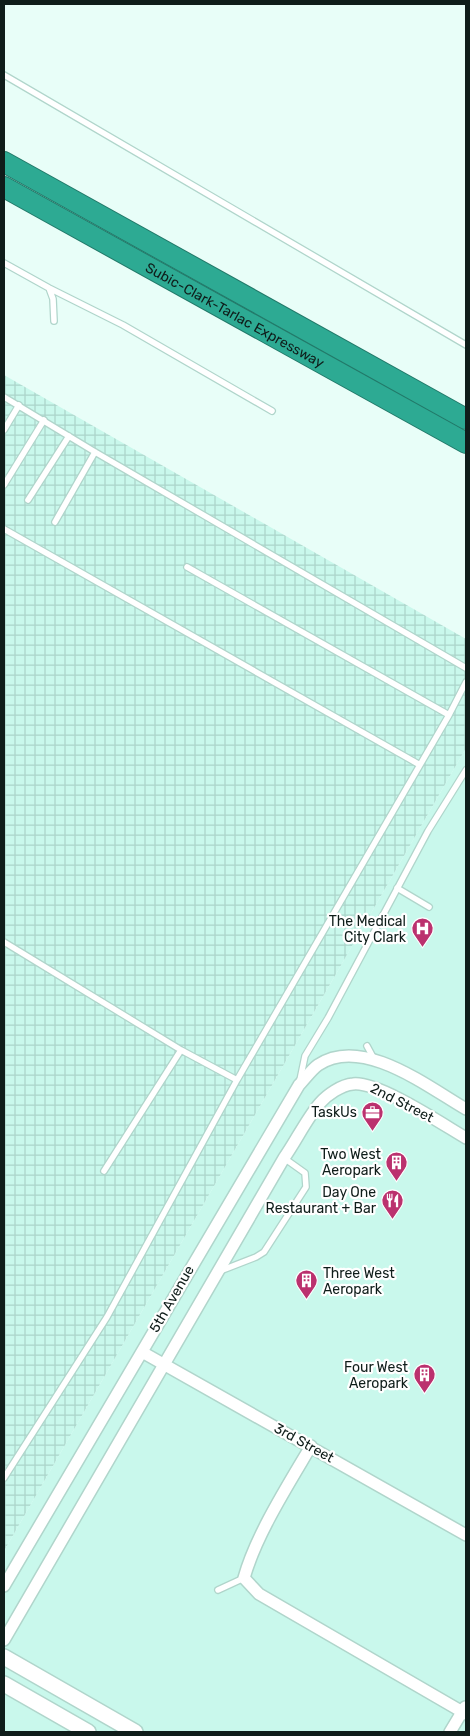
<svg xmlns="http://www.w3.org/2000/svg" width="470" height="1736" font-family="Rubik,sans-serif">
<style>
.built{fill:#c9f8ec}
.industrial{fill:url(#industrial-grid)}
.lines{fill:none;stroke-linecap:round;stroke-linejoin:round}
.lane-casing{stroke:#b0d5cb;stroke-width:8}
.street-casing{stroke:#b0d5cb;stroke-width:14}
.secondary-casing{stroke:#b0d5cb;stroke-width:18}
.highway-casing{stroke:#227969;stroke-width:22}
.lane{stroke:#fff;stroke-width:5.5}
.street{stroke:#fff;stroke-width:11}
.secondary{stroke:#fff;stroke-width:15}
.highway{stroke:#2daa93;stroke-width:20}
.labels{text-anchor:middle;dominant-baseline:central;stroke-width:4.5;stroke-linejoin:round;paint-order:stroke}
.street-label{font-size:14px;fill:#0f1d1a;stroke:#fff}
.poi-label{font-size:14px;fill:#0f1d1a;stroke:#fff;text-anchor:end}
</style>
<defs>
<pattern id="industrial-grid" width="8" height="8" patternUnits="userSpaceOnUse" patternTransform="scale(1.25)"><rect width="8" height="8" fill="#c9f8ec"/><path d="M0 4h8M4 0v8" fill="none" stroke="#abd4ca"/></pattern>
</defs>
<rect width="100%" height="100%" fill="#e8fef8"/>
<!-- built -->
<path class="built" d="M466,748v984h-462v-181z"/>
<!-- industrial -->
<path class="industrial" d="M4,375l462,264v109l-462,803z"/>
<g class="lines">
<defs>
<path id="lane" d="M4,75l462,270
M4,263l45,25 74,37 149,86
M49,288l4,11 1,22
M4,397l91,55 371,216
M4,430l15,-25
M4,485l40,-65
M28,500l41,-64
M55,522l40,-70
M4,529l416,236
M187,567l262,148
M397,888l32,19
M4,942l177,108 56,30
M367,1046l7,13
M300,1080l5,-24 23,-38 100,-187 38,-61
M104,1171l77,-121
M220,1271l36,-14 8,-5 42,-65 -1,-14 -21,-15
M4,1478l103,-161 130,-237 212,-365 17,-33
M218,1590l26,-12"/>
<path id="street" d="M142,1352l324,183
M311,1446c-23,39 -55,89 -67,132l15,16 207,120
M4,1586l295,-501c6,-6 12,-15 19,-20 44,-30 110,22 148,44
M4,1640l280,-482c12,-17 23,-40 36,-55 7,-8 21,-18 33,-19 25,-3 89,40 113,54
M450,1732l15,-25"/>
<path id="secondary" d="M4,1657l131,75
M4,1684l84,48"/>
<g id="highway">
<path d="M4,162l462,257"/>
<path id="s1" d="M4,187l462,256"/>
</g>
</defs>
<!-- lane casing -->
<use href="#lane" class="lane-casing"/>
<!-- street casing -->
<use href="#street" class="street-casing"/>
<!-- secondary casing -->
<use href="#secondary" class="secondary-casing"/>
<!-- highway casing -->
<use href="#highway" class="highway-casing"/>
<!-- lane -->
<use href="#lane" class="lane"/>
<!-- street -->
<use href="#street" class="street"/>
<!-- secondary -->
<use href="#secondary" class="secondary"/>
<!-- highway -->
<use href="#highway" class="highway"/>
</g>
<!-- icons -->
<defs>
<symbol id="hospital-pin" viewBox="-11 -11 22 30"><path d="M0 17L-7.5 6A9.5 9.5 0 1 1 7.5 6Z" fill="#bb316e" stroke="#fff"/><path d="M-5-5h3v3.5h4V-5h3V5h-3V1.5h-4V5h-3Z" fill="#fff"/></symbol>
<symbol id="office-pin" viewBox="-11 -11 22 30"><path d="M0 17L-7.5 6A9.5 9.5 0 1 1 7.5 6Z" fill="#bb316e" stroke="#fff"/><path d="M-6-3h4V-5.5h4V-3h4V5H-6ZM-1-4.5V-3h2v-1.5ZM-6 0V1H6V0Z" fill="#fff"/></symbol>
<symbol id="building-pin" viewBox="-11 -11 22 30"><path d="M0 17L-7.5 6A9.5 9.5 0 1 1 7.5 6Z" fill="#bb316e" stroke="#fff"/><path d="M-4-6H4V6H1V3H-1V6H-4ZM-2.5-4.3h1.7v1.8h-1.7ZM.8-4.3h1.7v1.8H.8ZM-2.5-1h1.7V.8h-1.7ZM.8-1h1.7V.8H.8Z" fill="#fff"/></symbol>
<symbol id="restaurant-pin" viewBox="-11 -11 22 30"><path d="M0 17L-7.5 6A9.5 9.5 0 1 1 7.5 6Z" fill="#bb316e" stroke="#fff"/><path d="M-5-6h1v4h1v-4h1v4h1v-4h1v5L-1.5 .5V6h-2V.5L-5-1ZM5-6V6H3V1.5H1.5Q1.5-4 5-6Z" fill="#fff"/></symbol>
</defs>
<g fill-rule="evenodd">
<use href="#hospital-pin" x="410" y="916" width="25" height="34"/>
<use href="#office-pin" x="360" y="1100" width="25" height="34"/>
<use href="#building-pin" x="384" y="1150" width="25" height="34"/>
<use href="#restaurant-pin" x="380" y="1188" width="25" height="34"/>
<use href="#building-pin" x="294" y="1268" width="25" height="34"/>
<use href="#building-pin" x="412" y="1362" width="25" height="34"/>
</g>
<g class="labels">
<!-- street labels -->
<g class="street-label">
<text stroke="none"><textPath href="#s1" startOffset="264">Subic-Clark-Tarlac Expressway</textPath></text>
<text transform="translate(402 1103) rotate(27)">2nd Street</text>
<text transform="translate(172 1299) rotate(-60)">5th Avenue</text>
<text transform="translate(304 1443) rotate(29)">3rd Street</text>
</g>
<!-- poi labels -->
<g class="poi-label">
<text x="406" y="921">The Medical<tspan x="406" dy="16">City Clark</tspan></text>
<text x="357" y="1112">TaskUs</text>
<text x="381" y="1154">Two West<tspan x="381" dy="16">Aeropark</tspan></text>
<text x="376" y="1192">Day One<tspan x="376" dy="16">Restaurant + Bar</tspan></text>
<text x="323" y="1273" text-anchor="start">Three West<tspan x="323" dy="16">Aeropark</tspan></text>
<text x="408" y="1367">Four West<tspan x="408" dy="16">Aeropark</tspan></text>
</g>
</g>
<!-- border -->
<rect width="470" height="1736" fill="none" stroke="#0f1d1a" stroke-width="10"/>
</svg>
